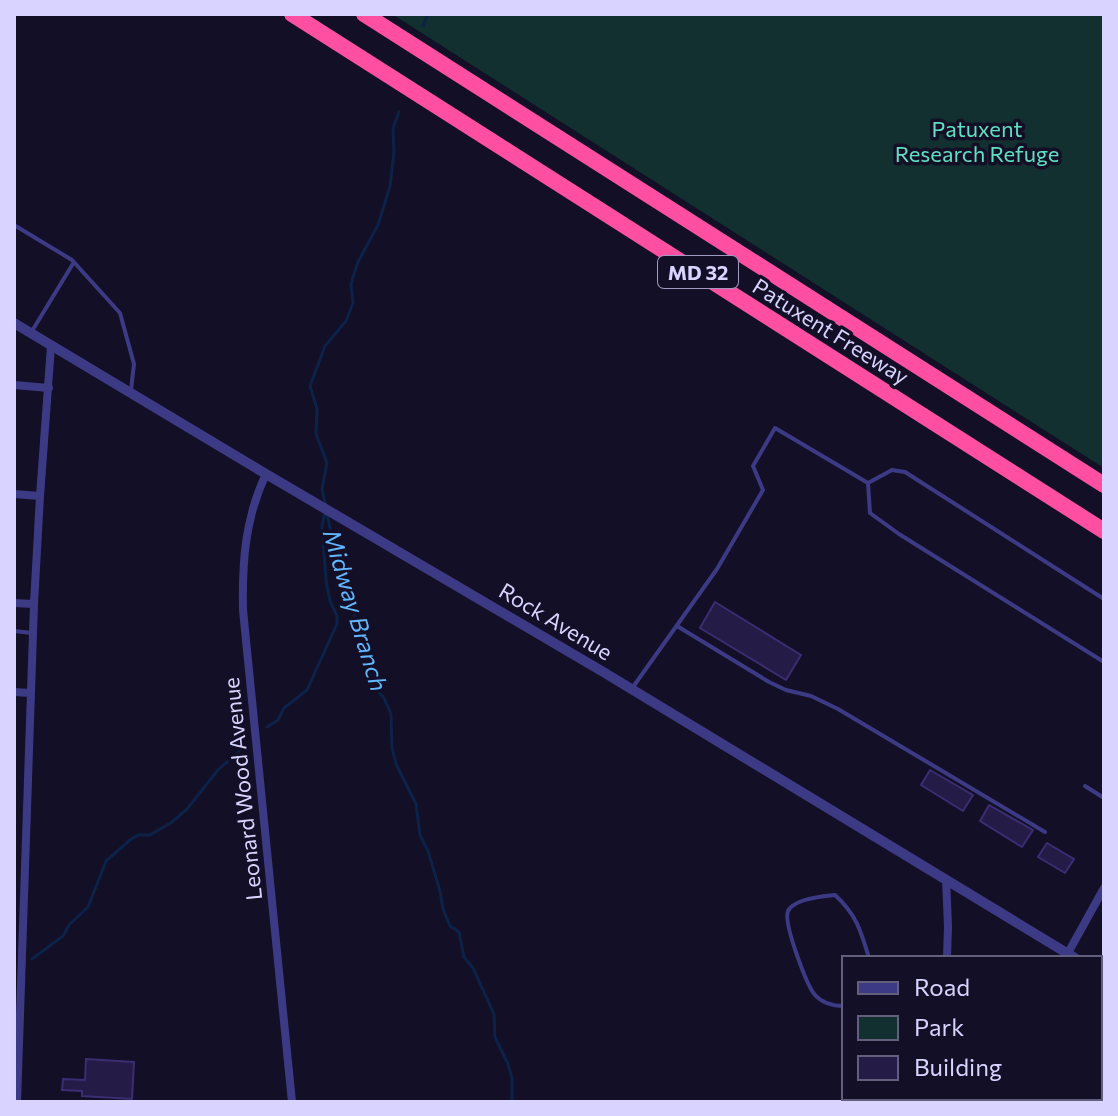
<svg xmlns="http://www.w3.org/2000/svg" width="1118" height="1116" font-family="Commissioner,sans-serif">
<style>
.green{fill:#12302f}
.lines{fill:none;stroke-linecap:round;stroke-linejoin:round}
.stream{stroke:#0c2248;stroke-width:3}
.building{fill:#241b47;stroke:#3b2d73;stroke-width:2}
.service{stroke:#3d3a85;stroke-width:4}
.minor{stroke:#3d3a85;stroke-width:8}
.tertiary{stroke:#3d3a85;stroke-width:10}
.motorway{stroke:#ff4fa3;stroke-width:16}
.labels{text-anchor:middle;dominant-baseline:central;stroke-width:7;stroke-linejoin:round;paint-order:stroke}
.shield{fill:#130f26;stroke:#9e99be;stroke-width:2}
.shield-label{font-size:20px;font-weight:bold;fill:#d9d4ff}
.park-label{font-size:22px;fill:#5fe0c0;stroke:#130f26}
.street-label{font-size:22px;fill:#d9d4ff;stroke:#130f26}
.water-label{font-size:24px;font-style:italic;fill:#62b6ff;stroke:#130f26}
</style>
<rect width="100%" height="100%" fill="#130f26"/>
<!-- green -->
<path class="green" d="M392,14h712v454z"/>
<g class="lines">
<!-- stream -->
<path class="stream" d="M423,26l5,-12
M326,507l-4,-18 5,-26 -11,-29 1,-25 -7,-23 15,-40 21,-25 7,-18 -2,-18 2,-8 5,-15 20,-37 12,-39 4,-34 -1,-24 6,-16
M327,515l11,47 15,39 2,18 16,38 3,16 1,15 9,10 7,16 1,34 4,16 20,40 4,31 8,16 12,40 3,18 7,17 9,6 5,25 9,11 21,46 1,23 13,27 4,14v24
M267,727l11,-7 6,-12 23,-18 30,-66v-8l-7,-15 -4,-21 -4,-53 3,-16
M32,959l31,-23 6,-11 19,-18 18,-46 24,-21 8,-5h12l22,-13 15,-13 31,-39 26,-23"/>
</g>
<!-- building -->
<path class="building" d="M715,602l86,53 -15,25 -86,-52z
M930,770l43,25 -10,16 -42,-26z
M989,805l44,25 -11,17 -42,-26z
M1047,843l27,16 -9,14 -27,-16z
M86,1059l48,3 -2,37 -50,-3v-5l-20,-1 1,-11 22,1z"/>
<g class="lines">
<!-- service -->
<path class="service" d="M14,225l58,35 48,53 14,51 -3,26
M32,331l42,-69
M868,483l2,30 29,21 205,128
M868,483l24,-13 13,2 199,127
M677,626l92,56 17,8 25,6 27,13 207,123
M14,631l18,2
M633,687l84,-118 46,-79 -10,-24 22,-38 93,55
M1085,786l19,12
M844,1006c-11,0 -21,-2 -29,-11 -8,-9 -32,-72 -27,-84 6,-12 35,-15 47,-16 21,19 26,36 34,63
M1012,1102l1,-3 27,3
M1091,1102v-4"/>
<!-- minor -->
<path class="minor" d="M14,385l35,3
M266,474c-21,44 -24,89 -23,136l49,492
M14,494l26,2
M14,603l20,1
M14,692l16,1
M946,879l2,47 -1,32
M1068,953l36,-65
M17,1102l17,-498 6,-108 11,-150
M938,1102v-4"/>
<!-- tertiary -->
<path class="tertiary" d="M14,323l252,151 339,199 470,285
M1100,973l4,2"/>
<!-- motorway -->
<path class="motorway" d="M292,14l812,517
M364,14l740,471"/>
</g>
<g class="labels">
<!-- shield labels -->
<rect class="shield" x="658" y="256" width="80" height="32" rx="6"/>
<g class="shield-label">
<text x="698" y="272">MD 32</text>
</g>
<!-- park labels -->
<g class="park-label">
<text x="977" y="128">Patuxent<tspan x="977" dy="25">Research Refuge</tspan></text>
</g>
<!-- street labels -->
<g class="street-label">
<text transform="translate(831 331) rotate(32)">Patuxent Freeway</text>
<text transform="translate(556 621) rotate(31)">Rock Avenue</text>
<text transform="translate(242 789) rotate(-96)">Leonard Wood Avenue</text>
</g>
<!-- water labels -->
<g class="water-label">
<text transform="translate(356 610) rotate(73)">Midway Branch</text>
</g>
</g>
<!-- border -->
<rect width="1118" height="1116" fill="none" stroke="#d9d4ff" stroke-width="32"/>
<!-- legend -->
<rect x="842" y="956" width="260" height="144" fill="#130f26" stroke="#625e7d" stroke-width="2"/>
<rect x="858" y="982" width="40" height="12" fill="#3d3a85" stroke="#625e7d" stroke-width="2"/>
<text x="914" y="996" font-size="24" fill="#d9d4ff">Road</text>
<rect x="858" y="1016" width="40" height="24" fill="#12302f" stroke="#625e7d" stroke-width="2"/>
<text x="914" y="1036" font-size="24" fill="#d9d4ff">Park</text>
<rect x="858" y="1056" width="40" height="24" fill="#241b47" stroke="#625e7d" stroke-width="2"/>
<text x="914" y="1076" font-size="24" fill="#d9d4ff">Building</text>
</svg>
